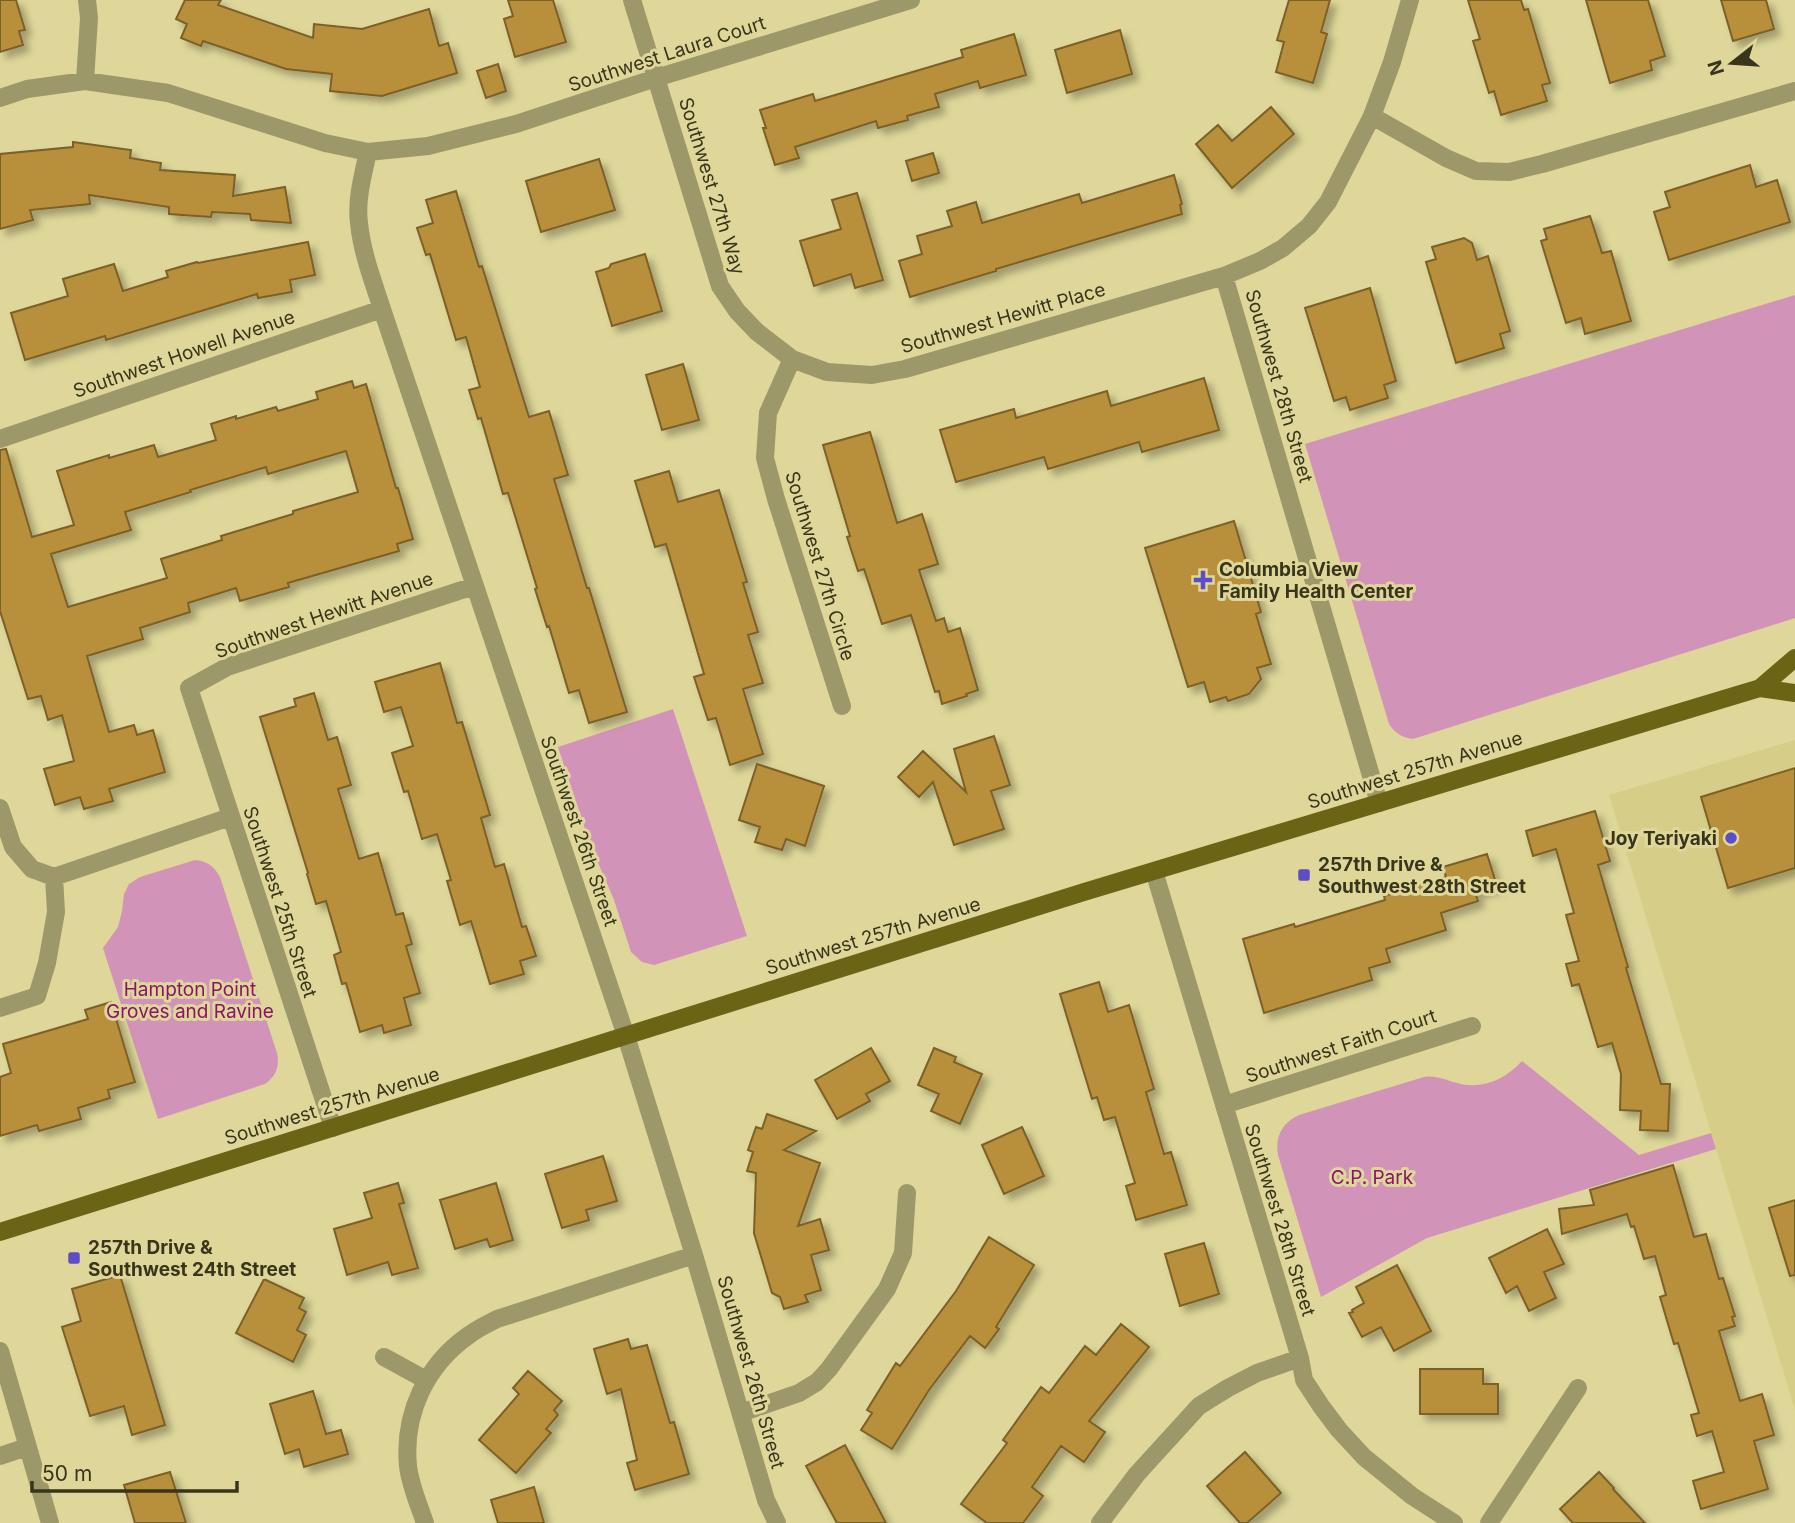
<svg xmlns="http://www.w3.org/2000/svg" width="1795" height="1523" font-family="Inter,sans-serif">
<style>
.built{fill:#d6ce88}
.green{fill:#d293b9}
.building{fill:#b88f3b;stroke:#7c6129;stroke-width:2;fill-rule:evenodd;filter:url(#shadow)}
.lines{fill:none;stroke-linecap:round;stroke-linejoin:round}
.minor{stroke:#9d986a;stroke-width:18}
.major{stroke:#6c6415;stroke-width:18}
.poi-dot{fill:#5b4ec6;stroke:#ded799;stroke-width:2.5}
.labels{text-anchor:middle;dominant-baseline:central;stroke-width:6;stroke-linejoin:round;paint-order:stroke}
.street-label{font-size:19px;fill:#38351c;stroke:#ded799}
.poi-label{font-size:19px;font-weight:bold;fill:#38351c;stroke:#ded799;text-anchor:start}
.park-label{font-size:19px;fill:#891569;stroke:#ded799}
</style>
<defs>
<filter id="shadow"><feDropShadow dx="6" dy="6" stdDeviation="3.5" flood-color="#0004"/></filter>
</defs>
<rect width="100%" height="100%" fill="#ded799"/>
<!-- built -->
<path class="built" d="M1795,740v670l-186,-615z"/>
<!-- green -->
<path class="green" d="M1795,295v323l-382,121c-12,-2 -17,-5 -24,-15l-84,-280z
M673,709l74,227 -93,29 -12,-3 -11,-10 -17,-52 -24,-56 -32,-97z
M195,860c12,1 19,6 25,17l57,176c3,13 -1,23 -12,31l-107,35 -55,-171 15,-21 4,-16 2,-17 5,-10 11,-7z
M1522,1061l117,94 72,-22 5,16 -289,89 -106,59 -43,-142c-3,-19 4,-32 21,-40l125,-38c13,-2 21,3 33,6 24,7 48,-3 65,-22z"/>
<!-- building -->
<path class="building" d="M0,0h16l9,30 -6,1 4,14 -23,7z
M185,0h36l-3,5 95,33 1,-14 48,5 67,-20 10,37 9,-3 9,30 -75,23 -52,-5 2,-17 -46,-5 -83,-28 -2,5 -20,-8 6,-14 -11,-5z
M508,0h45l13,42 -51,15 -11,-38 9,-3z
M1289,0h41l-9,32 6,2 -14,49 -37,-11 8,-30 -7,-2z
M1468,0h53l3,10 4,-1 22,74 -8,2 5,16 -46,14 -7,-24 -5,2 -16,-52 7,-2z
M1586,0h62l17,56 -15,5 2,9 -42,13z
M1721,0h45l8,29 -41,12z
M1120,30l12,44 -65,19 -12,-43z
M1014,34l12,41 -46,13 -2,-7 -43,13 4,13 -32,9 1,4 -30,8 -2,-7 -81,26 4,11 -24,7 -12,-37h3l-6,-18 53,-16 2,7 148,-44 -2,-7z
M498,64l8,27 -20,7 -9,-27z
M1271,107l23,27 -62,54 -36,-44 22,-19 14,16z
M73,142l58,8 -1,8 31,5 -1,7 75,5 -2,21 52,-9 6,36 -40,-3 -1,-6 -38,-2 -1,5 -42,-3v-7l-80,-12 1,9 -60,6 3,10 -33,9v-75l73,-7z
M933,153l6,20 -27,8 -6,-20z
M599,159l16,51 -74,22 -15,-51z
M1750,165l6,22 21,-7 13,42 -121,38 -15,-48 16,-5 -5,-15z
M1174,175l8,29 -2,1 2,9 -186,55v2l-86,26 -11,-36 23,-7 -5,-18 35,-10 -5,-15 29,-9 6,21 97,-29 3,9z
M456,191l23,76 3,-1 47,151 20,-6 19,64 -14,4 33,109h2l38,124 -38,11 -10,-33 -10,3 -20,-67 -2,1 -12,-38 2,-1 -29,-95 -5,1 -22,-76 -3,1 -9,-29 11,-3 -14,-50 -10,3 -26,-86 -4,1 -9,-27 16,-5 -7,-23z
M857,193l26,87 -28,8 -4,-14 -37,12 -14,-45 41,-12 -9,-29z
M1590,216l12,37 9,-2 20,70 -46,13 -4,-16 -15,5 -25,-82 6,-2 -3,-10z
M1464,238l8,5 5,17 11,-4 22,75 -10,3 4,14 -48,15 -30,-101 10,-3 -4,-12z
M308,242l7,33 -25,5 2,12 -34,6 -1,-4 -151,46 -1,-4 -80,24 -14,-47 57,-17 -5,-17 51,-15 9,27 45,-14 -2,-6 31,-9 1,1z
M645,254l17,57 -50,15 -16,-54 13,-4 2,-4z
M1370,288l26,93 -12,4 4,13 -38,12 -4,-13 -12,4 -29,-93z
M683,364l16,56 -37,10 -16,-55z
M1204,378l15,52 -77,22 -3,-10 -91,27 -4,-12 -88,25 -16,-52 74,-21 2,9 91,-27 4,15z
M352,381l2,7 12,-4 30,104h2l15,51 -16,5 2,7 -111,32 1,4 -49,14 -4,-13 -48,15 2,9 -50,16 3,11 -56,17 22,76 25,-7 3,10 16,-5 12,42 -56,17 4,12 -29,8 -4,-12 -25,8 -11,-36 30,-8 -12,-46 -14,5 -7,-24 -13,3 -28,-88v-161l6,-1 26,88 42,-12 -17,-54 52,-16v3l45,-13 4,12 58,-17 -5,-16 25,-8v3l40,-12 2,4 40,-12 -2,-7zM346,451l12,41 -65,19v3l-72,22 1,4 -61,19 6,19 -99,29 -17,-53 80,-24 -6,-18 66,-20 -1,-2 76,-23 2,7z
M870,432l27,91 25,-9 16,50 -19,6 17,51 8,-3 4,14 12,-4 18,62 -12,4 1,2 -25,8 -3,-13 -4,1 -24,-77 -29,9 -18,-55 -6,2 -11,-34 3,-1 -27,-91z
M669,471l9,31 41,-12 28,92 -4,1 15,49 -10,3 15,48 -20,6 20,65 -33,11 -14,-47 -8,2 -14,-43 10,-3 -38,-130 -11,3 -20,-66z
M1234,521l27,91 -5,2 15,50 -14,4 4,11 -12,15 -21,7 -2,-4 -16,5 -6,-20 -16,5 -43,-139z
M440,663l17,60 5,-1 28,93 -9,3 14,49 9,-3 18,63 4,-1 10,30 -16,5 4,13 -34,10 -19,-63 -11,4 -13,-44 4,-1 -14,-46 -15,5 -14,-48 -4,1 -12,-39 21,-7 -12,-39 -17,5 -9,-30z
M314,693l14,47 9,-3 14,48 -13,4 21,70 19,-6 18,62 7,-2 9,31 -6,2 14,47 -16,5 7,27 -27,8 -2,-8 -22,7 -14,-49 -4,1 -8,-29 7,-3 -15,-51 -10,3 -9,-30 1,-1 -48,-156 36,-11 -2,-7z
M994,736l16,49 -19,6 13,38 -50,16 -21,-63 -14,15 -21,-20 25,-26 43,41 -12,-43z
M757,764l67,22 -19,60 -19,-7 -4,11 -27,-8 5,-15 -21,-7z
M1795,768v100l-67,20 -27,-91z
M1595,811l15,50 -12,4 30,102 -2,1 35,116h9l-2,47 -28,-1 1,-19 -21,-1 1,-36 -9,-31 -14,4 -19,-63 -7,2 -6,-22 13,-3 -13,-46 8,-2 -18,-64 -23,7 -7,-25z
M1487,854l10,32 -22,6 3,9 -37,12 5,17 -60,19 4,13 -21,6 3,12 -108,33 -21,-74 51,-15 1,3 90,-27 -1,-4 62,-19 -3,-10z
M1099,982l9,30 21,-7 25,84 -8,3 18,62 7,-2 16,53 -51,15 -10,-34 9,-3 -20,-66 -11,3 -7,-23 -5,2 -32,-105z
M111,1002l24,80 -27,8 2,8 -32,10 3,11 -42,12 -2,-6 -37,11v-59l11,-4 -8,-29 85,-25 -3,-9z
M871,1048l19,33 -24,13 4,7 -33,18 -22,-39z
M934,1048l22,9 -2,5 28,12 -22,50 -29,-13 8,-17 -21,-9z
M767,1114l49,17 -32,19 36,13 -22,63 22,-7 9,31 -18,5 10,35 -16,5 3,7 -24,7 -4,-12 -8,-4 -18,-60 2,-60 -9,-2 6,-19 -5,-2 8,-23 6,2z
M1022,1127l22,49 -40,18 -22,-49z
M603,1156l14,45 -31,9 3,10 -27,8 -17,-54z
M1673,1165l21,72 12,-3 13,45 4,-1 12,38 -3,1 3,9 -16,5 21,70 22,-7 12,41 -20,6 14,48 -67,20 -8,-28 31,-9 -12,-41 -15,5 -6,-21 8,-2 -21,-70 -4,1 -14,-47 6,-2 -11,-39 -11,3 -10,-33 -3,1 -4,-13 -65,20 -3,-25 35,-4 -4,-15z
M398,1183l6,20 -5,1 19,64 -26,7 -4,-13 -41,13 -13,-46 38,-11 -8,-25z
M496,1183l17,57 -23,7 -3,-8 -32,10 -15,-49z
M1795,1200v75l-5,1 -21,-68z
M1547,1229l17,35 -20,8 12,26 -27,13 -12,-25 -11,7 -17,-35z
M989,1237l45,28 -38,62 3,2 -14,19 -15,-12 -41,54 -37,59 -31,-19 11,-17 -5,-3 29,-47 4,3 56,-75z
M1204,1243l15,51 -39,12 -15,-52z
M1397,1265l34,66 -37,20 -13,-24 -19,10 -13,-24 4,-1 -1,-2 12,-7 -8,-16z
M120,1275l45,150 -33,10 -8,-29 -34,10 -28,-89 19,-6 -9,-32z
M264,1279l40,19 -5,10 7,4 -9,18 9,5 -13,27 -57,-29z
M1121,1324l28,23 -60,74 16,11 -21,30 -23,-16 -29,41 11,9 -20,27h-36l-26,-19 46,-61 -4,-3 38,-53 8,6 36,-47 11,9z
M628,1339l3,10 16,-4 23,78 4,-1 15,52 -54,16 -8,-27 10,-3 -16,-71 -14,5 -13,-45z
M1420,1369h63v15h15v30h-78z
M528,1371l34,30 -8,9 4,5 -12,14 5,4 -35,40 -37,-33 40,-46 -6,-6z
M313,1391l13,43 15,-4 7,24 -44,13 -5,-18 -14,5 -15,-50z
M845,1445l41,78h-49l-31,-57z
M1245,1452l36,41 -34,30h-7l-33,-37z
M170,1472l16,51h-51l-11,-38z
M1599,1472l15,16 -1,1 32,34h-72l-13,-14z
M534,1487l10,36h-46l-7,-23z"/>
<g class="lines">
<!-- minor -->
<path class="minor" d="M632,0l88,286 17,25 20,21 35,27 35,13 45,3 33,-6 319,-93 36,-15 23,-13 26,-22 19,-24 44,-86 20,-54 18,-62
M85,81l4,-63 -2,-18
M0,98l27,-9 58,-8 83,12 157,50 43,9 60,-6 88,-22 140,-46 255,-78
M1372,116l74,42 30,13 33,1 33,-8 253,-73
M368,152c-5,23 -12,47 -9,71 3,30 14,58 23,86l244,727 68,219 72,245 11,23
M1224,276l155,527
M792,359l-24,54 -3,45 11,41 66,207
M0,439l382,-130
M0,808l13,39 19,22 22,8 2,35 -9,51 -10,33 -37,12
M1154,871l146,487 4,22 17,26 18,24 25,27 48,39 42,27
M54,877l176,-60
M1224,1105l248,-79
M333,1128l-144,-440 38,-21 247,-81
M0,1351l50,172
M384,1357l42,23
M741,1413l58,-20 18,-11 12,-13 58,-80 16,-36 4,-60
M0,1456l27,-9
M425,1523c-6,-18 -15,-38 -17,-57 -5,-52 18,-101 61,-131 8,-6 18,-11 28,-16l197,-64
M1100,1523l37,-49 62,-68 29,-18 29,-15 43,-15
M1489,1523l89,-135"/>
<!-- major -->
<path class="major" d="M1760,688l35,5
M0,1232l1084,-340 676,-204 35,-30"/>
</g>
<!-- markers -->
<g class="poi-dot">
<path d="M1199.5 569.5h7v7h7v7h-7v7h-7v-7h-7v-7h7z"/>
<circle cx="1731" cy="838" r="7"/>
<rect x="1297" y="868" width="14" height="14" rx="3.5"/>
<rect x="67" y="1251" width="14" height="14" rx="3.5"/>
</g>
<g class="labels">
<!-- street labels -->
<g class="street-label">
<text transform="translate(667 54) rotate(-18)">Southwest Laura Court</text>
<text transform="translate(712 186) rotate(73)">Southwest 27th Way</text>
<text transform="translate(1003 318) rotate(-16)">Southwest Hewitt Place</text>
<text transform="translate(184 354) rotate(-19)">Southwest Howell Avenue</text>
<text transform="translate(1279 386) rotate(74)">Southwest 28th Street</text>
<text transform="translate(820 566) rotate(73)">Southwest 27th Circle</text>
<text transform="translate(324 615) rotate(-19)">Southwest Hewitt Avenue</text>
<text transform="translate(1415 770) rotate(-17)">Southwest 257th Avenue</text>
<text transform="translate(579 831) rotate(71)">Southwest 26th Street</text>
<text transform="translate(280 902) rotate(72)">Southwest 25th Street</text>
<text transform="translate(873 936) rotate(-17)">Southwest 257th Avenue</text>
<text transform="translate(1341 1046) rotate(-18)">Southwest Faith Court</text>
<text transform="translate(332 1106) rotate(-17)">Southwest 257th Avenue</text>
<text transform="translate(1280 1220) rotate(73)">Southwest 28th Street</text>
<text transform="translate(751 1372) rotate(74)">Southwest 26th Street</text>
</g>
<!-- poi labels -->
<g class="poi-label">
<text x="1219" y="569">Columbia View<tspan x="1219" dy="22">Family Health Center</tspan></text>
<text x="1717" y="838" text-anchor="end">Joy Teriyaki</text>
<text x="1318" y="864">257th Drive &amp;<tspan x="1318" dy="22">Southwest 28th Street</tspan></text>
<text x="88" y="1247">257th Drive &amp;<tspan x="88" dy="22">Southwest 24th Street</tspan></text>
</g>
<!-- park labels -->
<g class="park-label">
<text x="190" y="989">Hampton Point<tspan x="190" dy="22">Groves and Ravine</tspan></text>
<text x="1372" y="1177">C.P. Park</text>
</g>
</g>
<!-- north arrow -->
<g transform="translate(1732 63) rotate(253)" stroke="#ded799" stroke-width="5" paint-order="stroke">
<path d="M0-5L12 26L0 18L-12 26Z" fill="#38351c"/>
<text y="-10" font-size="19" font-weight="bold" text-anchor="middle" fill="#38351c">N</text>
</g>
<!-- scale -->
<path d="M32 1481v10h205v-10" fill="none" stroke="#38351c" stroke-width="3.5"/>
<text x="42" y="1481" font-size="21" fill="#38351c" stroke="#ded799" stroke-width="5" paint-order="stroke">50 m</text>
</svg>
